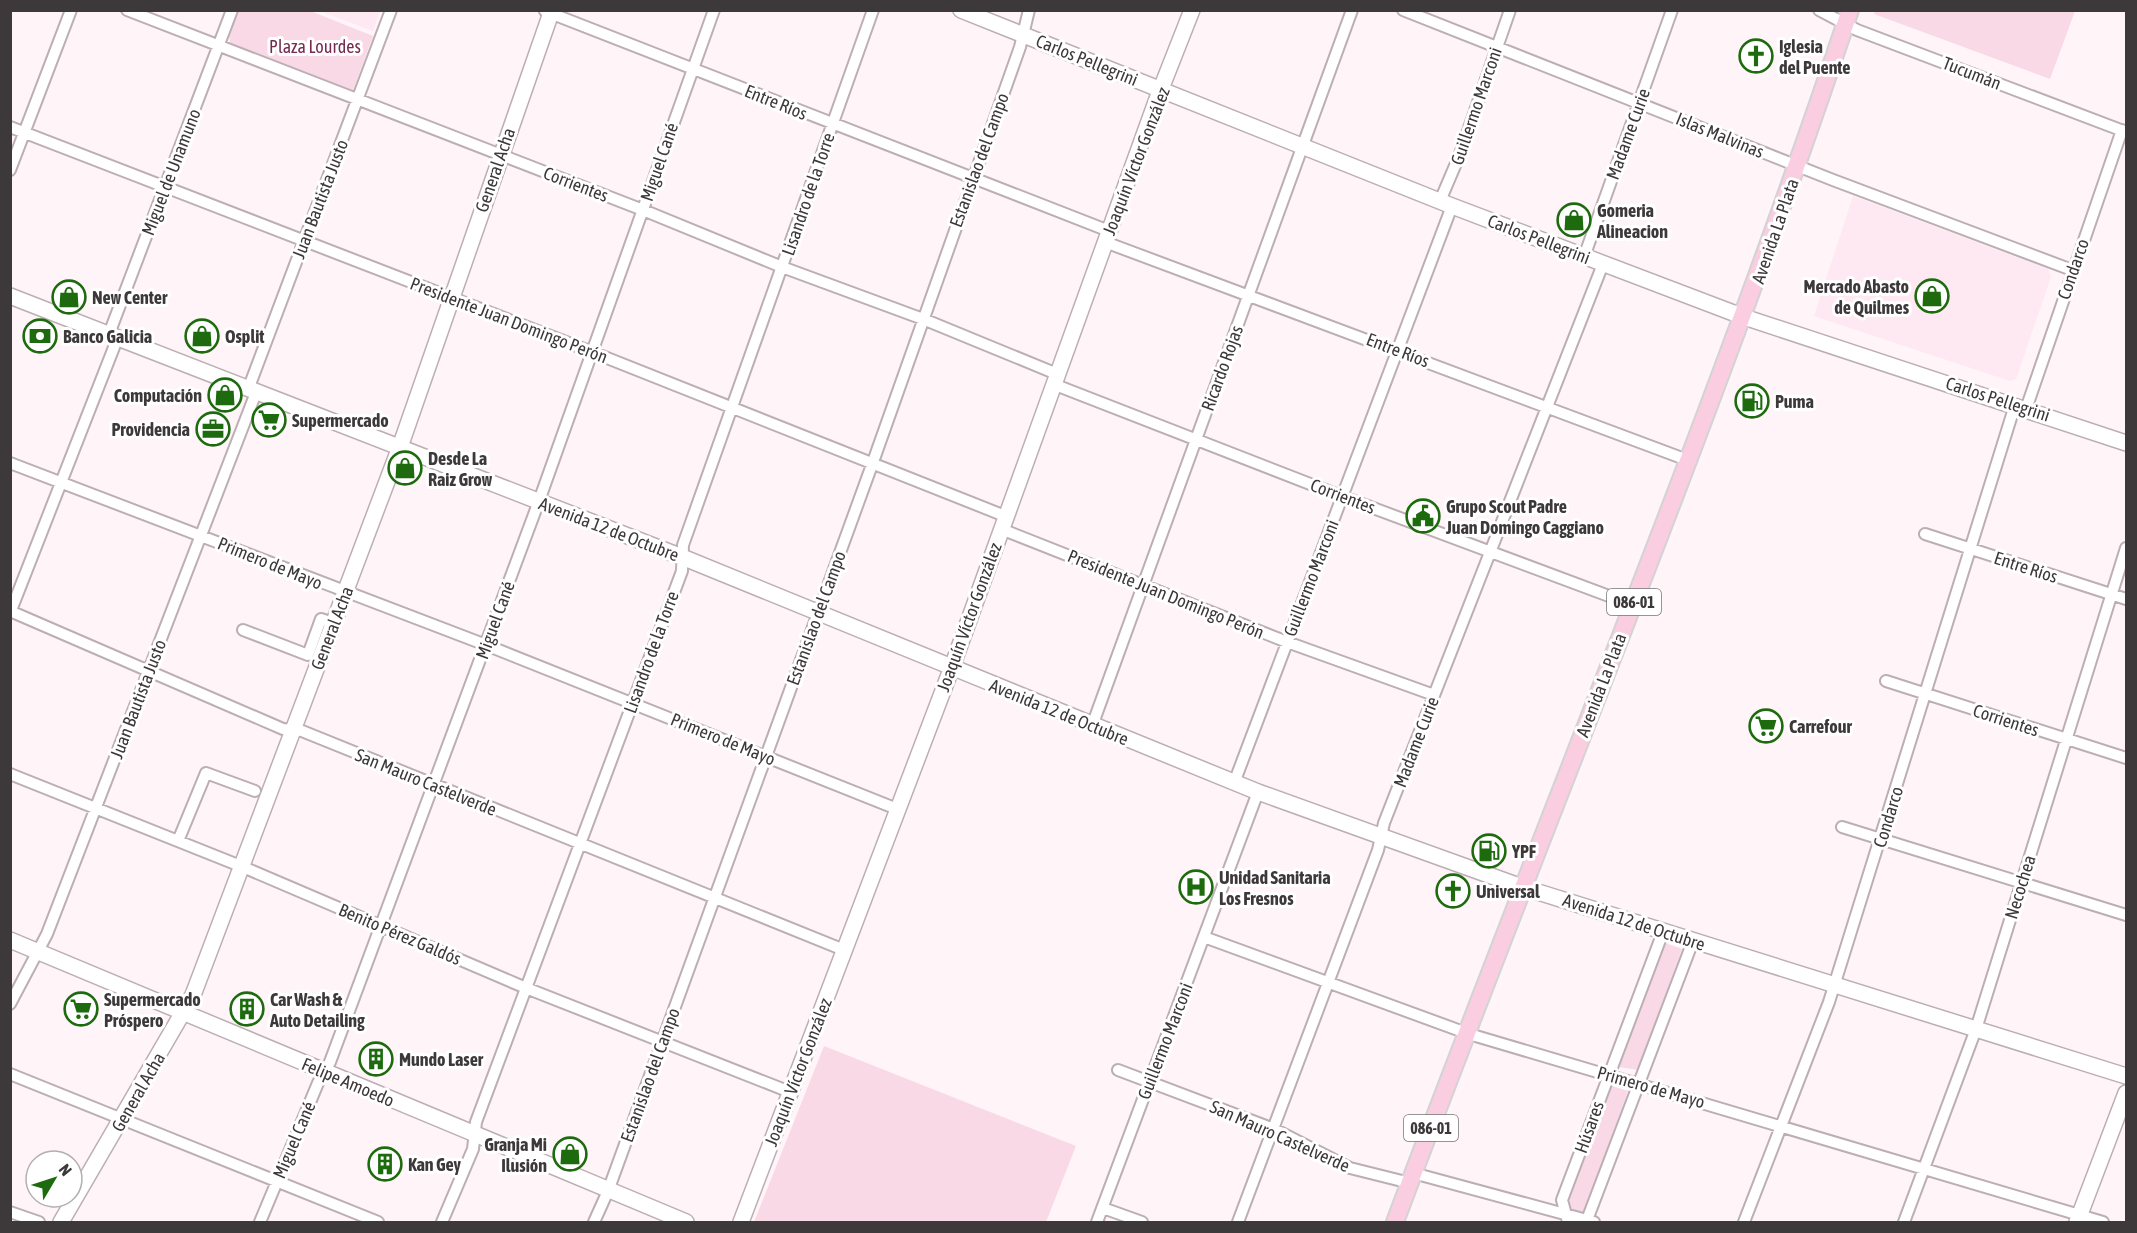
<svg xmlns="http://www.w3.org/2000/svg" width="2137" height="1233" font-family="'Asap Condensed',sans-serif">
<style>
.built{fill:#fee8f1}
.green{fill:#fad9e7}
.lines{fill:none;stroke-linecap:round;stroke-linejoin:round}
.street-casing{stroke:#bcafb4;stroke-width:14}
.secondary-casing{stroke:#bcafb4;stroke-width:18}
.primary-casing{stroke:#d4d3d4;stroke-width:20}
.street{stroke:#fff;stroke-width:10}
.secondary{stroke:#fff;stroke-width:15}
.primary{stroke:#facde0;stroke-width:16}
.labels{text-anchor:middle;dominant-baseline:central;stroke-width:6;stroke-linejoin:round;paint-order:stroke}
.shield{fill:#fff;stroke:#777475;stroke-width:1.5}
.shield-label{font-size:16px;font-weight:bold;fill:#3d383a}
.park-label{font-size:18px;fill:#762a51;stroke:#fff}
.poi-label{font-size:18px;font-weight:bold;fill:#3d383a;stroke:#fff;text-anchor:start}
.street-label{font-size:18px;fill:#3d383a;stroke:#fff}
</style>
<rect width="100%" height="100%" fill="#fff4f8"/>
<!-- built -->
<path class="built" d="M320,11h60l-7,20z
M1853,196l195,73 3,8 -35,102 -6,2 -196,-65z"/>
<!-- green -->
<path class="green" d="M308,10l65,26 -21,57 -120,-47c-7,-12 1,-24 6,-35z
M1875,11v-1l200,1 -25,68 -176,-65z
M1665,943l17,6 -44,121 -19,-3z
M824,1046l252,100 -30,76h-292z
M1612,1086l16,5 -44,122 -19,-3z"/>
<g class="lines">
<defs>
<path id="street" d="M127,10l516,200 139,57 141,52 134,55
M1403,10l430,170 239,90
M1819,10l38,20 269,102
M545,11l564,220
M10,127l582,225 413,164
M10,170l61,-160
M1440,201l20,-47 50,-144
M1105,242l585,219
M1584,257l88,-247
M109,334l123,-324
M1053,384l288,112 292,109
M249,387l142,-377
M2026,409l96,-279
M10,463l476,182 411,164
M1001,529l286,113 147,53
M1925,534l201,65
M10,611l273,118 19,2 542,219
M10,613l108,-276
M243,630l65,25 13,-36 12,4
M1886,681l240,77
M1092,726l260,-716
M10,774l233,93 283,121 264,104
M1234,783l218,-577
M1842,827l284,88
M178,841l28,-68 49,18
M1204,937l265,97 634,188
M10,1004l37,-70 210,-544
M1118,1070l156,59 76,39 60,15
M10,1074l368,148
M1413,1173l181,49
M1103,1208l39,14
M10,1212l29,10
M1587,1220l106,-279
M260,1222l58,-139 12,-21 209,-561 175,-491
M442,1222l31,-73 3,-27 206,-551 1,-26 190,-535
M594,1222l14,-31 265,-729 147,-415 9,-37
M1097,1222l161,-430
M1238,1222l140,-372 6,-27 219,-559
M1568,1222l-6,-22 101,-268
M1744,1222l85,-220 186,-597
M1904,1222l72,-193 150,-481"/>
<path id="secondary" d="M961,10l491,196 292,111 382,126
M10,296l672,261 576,235 264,95 604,189
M10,940l676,282
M61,1222l132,-227 207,-548 152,-437
M741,1222l211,-555 205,-568 35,-89
M2077,1222l49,-129"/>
<path id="primary" d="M1395,1222c151,-404 318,-802 455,-1212"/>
</defs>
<!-- street casing -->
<use href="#street" class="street-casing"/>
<!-- secondary casing -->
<use href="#secondary" class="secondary-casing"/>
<!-- primary casing -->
<use href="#primary" class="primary-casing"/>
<!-- street -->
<use href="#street" class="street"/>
<!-- secondary -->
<use href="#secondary" class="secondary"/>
<!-- primary -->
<use href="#primary" class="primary"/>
</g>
<!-- icons -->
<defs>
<symbol id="church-ring" viewBox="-11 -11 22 22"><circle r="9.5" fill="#fff" stroke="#1d6b0e" stroke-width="1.5"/><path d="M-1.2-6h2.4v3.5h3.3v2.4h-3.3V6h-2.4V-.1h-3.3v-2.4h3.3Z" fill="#1d6b0e"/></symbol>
<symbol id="shop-ring" viewBox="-11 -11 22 22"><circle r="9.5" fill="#fff" stroke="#1d6b0e" stroke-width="1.5"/><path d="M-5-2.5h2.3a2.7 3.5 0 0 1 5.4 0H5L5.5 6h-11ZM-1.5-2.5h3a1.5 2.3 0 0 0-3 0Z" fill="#1d6b0e"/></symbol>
<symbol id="bank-ring" viewBox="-11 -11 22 22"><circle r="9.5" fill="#fff" stroke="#1d6b0e" stroke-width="1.5"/><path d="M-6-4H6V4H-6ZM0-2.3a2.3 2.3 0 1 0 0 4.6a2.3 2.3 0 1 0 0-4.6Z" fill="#1d6b0e"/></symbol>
<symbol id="fuel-ring" viewBox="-11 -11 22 22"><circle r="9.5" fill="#fff" stroke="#1d6b0e" stroke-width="1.5"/><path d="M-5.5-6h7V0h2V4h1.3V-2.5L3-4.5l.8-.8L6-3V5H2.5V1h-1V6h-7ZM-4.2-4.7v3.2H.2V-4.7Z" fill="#1d6b0e"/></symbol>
<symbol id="supermarket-ring" viewBox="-11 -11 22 22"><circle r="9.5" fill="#fff" stroke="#1d6b0e" stroke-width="1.5"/><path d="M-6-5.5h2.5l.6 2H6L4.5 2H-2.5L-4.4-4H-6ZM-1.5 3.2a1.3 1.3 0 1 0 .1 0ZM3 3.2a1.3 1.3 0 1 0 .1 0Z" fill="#1d6b0e"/></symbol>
<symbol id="office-ring" viewBox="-11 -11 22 22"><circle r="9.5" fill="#fff" stroke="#1d6b0e" stroke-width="1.5"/><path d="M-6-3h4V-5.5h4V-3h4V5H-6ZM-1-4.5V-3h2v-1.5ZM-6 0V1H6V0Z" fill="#1d6b0e"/></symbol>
<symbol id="civic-ring" viewBox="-11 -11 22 22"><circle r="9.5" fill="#fff" stroke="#1d6b0e" stroke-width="1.5"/><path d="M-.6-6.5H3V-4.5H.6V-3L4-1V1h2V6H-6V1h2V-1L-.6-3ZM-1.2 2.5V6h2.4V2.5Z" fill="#1d6b0e"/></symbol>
<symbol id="hospital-ring" viewBox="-11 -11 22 22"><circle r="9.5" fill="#fff" stroke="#1d6b0e" stroke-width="1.5"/><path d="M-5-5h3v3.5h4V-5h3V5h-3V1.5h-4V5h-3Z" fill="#1d6b0e"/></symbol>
<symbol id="building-ring" viewBox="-11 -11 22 22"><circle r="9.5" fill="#fff" stroke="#1d6b0e" stroke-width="1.5"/><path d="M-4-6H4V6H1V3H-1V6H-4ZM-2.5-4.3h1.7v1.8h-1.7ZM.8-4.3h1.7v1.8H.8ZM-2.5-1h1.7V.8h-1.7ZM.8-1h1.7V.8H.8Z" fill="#1d6b0e"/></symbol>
</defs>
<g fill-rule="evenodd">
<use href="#church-ring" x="1737" y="37" width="38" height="38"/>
<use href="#shop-ring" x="1555" y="201" width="38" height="38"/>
<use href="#shop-ring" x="1913" y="277" width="38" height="38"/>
<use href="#shop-ring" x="50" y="278" width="38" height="38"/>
<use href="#bank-ring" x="21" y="317" width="38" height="38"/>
<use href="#shop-ring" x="183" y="317" width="38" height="38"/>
<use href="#shop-ring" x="206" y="376" width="38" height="38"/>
<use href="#fuel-ring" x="1733" y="382" width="38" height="38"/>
<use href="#supermarket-ring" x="250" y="401" width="38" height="38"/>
<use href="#office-ring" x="194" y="410" width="38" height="38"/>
<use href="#shop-ring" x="386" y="449" width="38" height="38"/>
<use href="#civic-ring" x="1404" y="497" width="38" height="38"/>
<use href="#supermarket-ring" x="1747" y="707" width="38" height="38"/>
<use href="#fuel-ring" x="1470" y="832" width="38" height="38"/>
<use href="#hospital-ring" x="1177" y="868" width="38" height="38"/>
<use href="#church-ring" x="1434" y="872" width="38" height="38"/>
<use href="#supermarket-ring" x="62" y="990" width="38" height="38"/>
<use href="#building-ring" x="228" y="990" width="38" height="38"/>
<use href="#building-ring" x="357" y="1040" width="38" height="38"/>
<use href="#shop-ring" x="551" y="1135" width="38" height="38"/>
<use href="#building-ring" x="366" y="1145" width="38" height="38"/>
</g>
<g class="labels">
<!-- shield labels -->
<g class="shield">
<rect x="1607" y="589" width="54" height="26" rx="4.5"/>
<rect x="1404" y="1115" width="54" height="26" rx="4.5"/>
</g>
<g class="shield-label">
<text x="1634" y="602">086-01</text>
<text x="1431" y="1128">086-01</text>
</g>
<!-- park labels -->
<g class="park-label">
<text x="315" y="46">Plaza Lourdes</text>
</g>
<!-- poi labels -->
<g class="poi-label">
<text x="1779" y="46">Iglesia<tspan x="1779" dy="21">del Puente</tspan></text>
<text x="1597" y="210">Gomeria<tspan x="1597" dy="21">Alineacion</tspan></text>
<text x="1909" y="286" text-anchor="end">Mercado Abasto<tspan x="1909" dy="21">de Quilmes</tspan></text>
<text x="92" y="297">New Center</text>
<text x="63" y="336">Banco Galicia</text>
<text x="225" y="336">Osplit</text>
<text x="202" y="395" text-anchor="end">Computación</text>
<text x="1775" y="401">Puma</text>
<text x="292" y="420">Supermercado</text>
<text x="190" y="429" text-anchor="end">Providencia</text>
<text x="428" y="458">Desde La<tspan x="428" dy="21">Raiz Grow</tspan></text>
<text x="1446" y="506">Grupo Scout Padre<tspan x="1446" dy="21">Juan Domingo Caggiano</tspan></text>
<text x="1789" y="726">Carrefour</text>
<text x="1512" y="851">YPF</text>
<text x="1219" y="877">Unidad Sanitaria<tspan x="1219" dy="21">Los Fresnos</tspan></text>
<text x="1476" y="891">Universal</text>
<text x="104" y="999">Supermercado<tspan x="104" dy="21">Próspero</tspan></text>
<text x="270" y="999">Car Wash &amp;<tspan x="270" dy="21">Auto Detailing</tspan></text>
<text x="399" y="1059">Mundo Laser</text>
<text x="547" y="1144" text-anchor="end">Granja Mi<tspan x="547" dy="21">Ilusión</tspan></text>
<text x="408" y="1164">Kan Gey</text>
</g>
<!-- street labels -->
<g class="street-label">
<text transform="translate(1087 60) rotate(22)">Carlos Pellegrini</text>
<text transform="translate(1972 73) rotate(21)">Tucumán</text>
<text transform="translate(776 102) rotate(22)">Entre Ríos</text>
<text transform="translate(1476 106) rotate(-71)">Guillermo Marconi</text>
<text transform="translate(1628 134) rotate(-70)">Madame Curie</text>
<text transform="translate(1720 135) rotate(22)">Islas Malvinas</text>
<text transform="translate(979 160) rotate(-70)">Estanislao del Campo</text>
<text transform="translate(1136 161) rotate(-69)">Joaquín Víctor González</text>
<text transform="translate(659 162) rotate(-71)">Miguel Cané</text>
<text transform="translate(495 170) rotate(-71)">General Acha</text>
<text transform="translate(171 172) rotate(-69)">Miguel de Unamuno</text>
<text transform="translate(576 184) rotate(21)">Corrientes</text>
<text transform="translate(808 194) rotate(-71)">Lisandro de la Torre</text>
<text transform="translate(320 199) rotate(-69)">Juan Bautista Justo</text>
<text transform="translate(1775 231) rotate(-71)">Avenida La Plata</text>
<text transform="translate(1539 239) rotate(21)">Carlos Pellegrini</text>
<text transform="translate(2073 269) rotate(-71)">Condarco</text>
<text transform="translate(509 320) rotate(21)">Presidente Juan Domingo Perón</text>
<text transform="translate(1398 350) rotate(21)">Entre Ríos</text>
<text transform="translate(1222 368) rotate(-70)">Ricardo Rojas</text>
<text transform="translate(1998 399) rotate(18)">Carlos Pellegrini</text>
<text transform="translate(1343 496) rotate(21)">Corrientes</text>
<text transform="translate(609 529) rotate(21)">Avenida 12 de Octubre</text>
<text transform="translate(270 563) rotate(22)">Primero de Mayo</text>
<text transform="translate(2026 567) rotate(18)">Entre Ríos</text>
<text transform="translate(1311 578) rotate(-69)">Guillermo Marconi</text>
<text transform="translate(1166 594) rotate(22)">Presidente Juan Domingo Perón</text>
<text transform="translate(969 617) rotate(-70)">Joaquín Víctor González</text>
<text transform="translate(816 618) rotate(-70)">Estanislao del Campo</text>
<text transform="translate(495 620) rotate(-70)">Miguel Cané</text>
<text transform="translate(332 628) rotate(-69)">General Acha</text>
<text transform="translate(651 652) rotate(-70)">Lisandro de la Torre</text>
<text transform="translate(1601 685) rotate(-69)">Avenida La Plata</text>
<text transform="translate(138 699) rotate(-69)">Juan Bautista Justo</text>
<text transform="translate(1059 712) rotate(22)">Avenida 12 de Octubre</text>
<text transform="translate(2006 720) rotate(18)">Corrientes</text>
<text transform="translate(723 739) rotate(22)">Primero de Mayo</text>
<text transform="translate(1416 742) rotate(-69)">Madame Curie</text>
<text transform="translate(426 782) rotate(22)">San Mauro Castelverde</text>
<text transform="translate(1888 817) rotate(-73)">Condarco</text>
<text transform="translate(2020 887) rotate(-73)">Necochea</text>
<text transform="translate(1634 922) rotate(18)">Avenida 12 de Octubre</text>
<text transform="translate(400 934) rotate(23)">Benito Pérez Galdós</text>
<text transform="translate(1165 1041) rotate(-69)">Guillermo Marconi</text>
<text transform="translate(798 1072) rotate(-69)">Joaquín Víctor González</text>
<text transform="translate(650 1075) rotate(-70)">Estanislao del Campo</text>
<text transform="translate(348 1082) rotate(23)">Felipe Amoedo</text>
<text transform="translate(1651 1087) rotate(16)">Primero de Mayo</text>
<text transform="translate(138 1092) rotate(-60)">General Acha</text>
<text transform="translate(1589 1127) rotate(-70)">Húsares</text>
<text transform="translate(1280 1136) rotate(24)">San Mauro Castelverde</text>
<text transform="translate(294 1140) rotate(-67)">Miguel Cané</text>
</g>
</g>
<!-- border -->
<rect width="2137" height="1233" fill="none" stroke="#3d383a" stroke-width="24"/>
<!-- north arrow -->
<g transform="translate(54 1179) rotate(51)"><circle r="28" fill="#ffffff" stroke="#b1afb0" stroke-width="1.5"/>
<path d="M0-4.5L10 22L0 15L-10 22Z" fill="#1d6b0e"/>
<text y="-9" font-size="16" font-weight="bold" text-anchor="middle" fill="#3d383a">N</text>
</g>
</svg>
